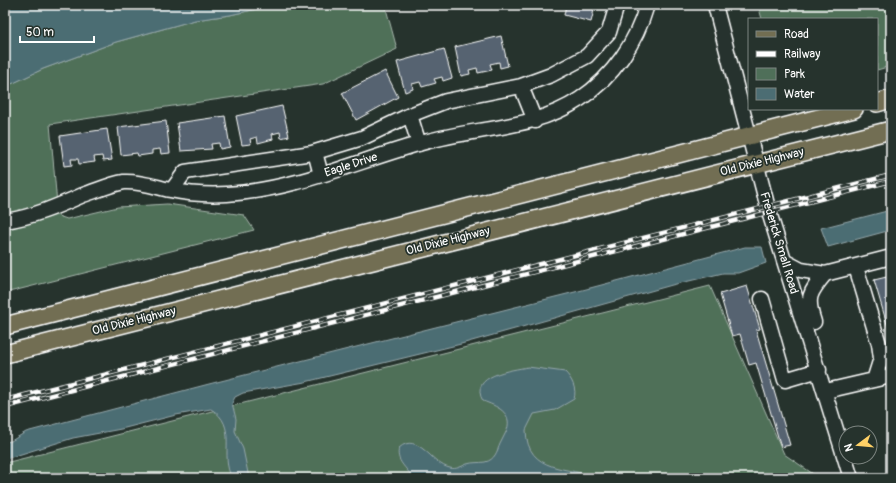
<svg xmlns="http://www.w3.org/2000/svg" width="896" height="483" font-family="Pangolin,sans-serif">
<style>
.green{fill:#4f6f59;stroke:#a7b7ac}
.water{fill:#4c6d73;stroke:#94a7ab}
.building{fill:#566471;stroke:#fff}
.lines{fill:none;stroke-linecap:round;stroke-linejoin:round}
.minor-casing{stroke:#fff;stroke-width:17}
.major-casing{stroke:#fff;stroke-width:20}
.minor{stroke:#26332d;stroke-width:14}
.major{stroke:#726e52;stroke-width:17}
.rail-casing{stroke:#fff;stroke-width:4.5}
.rail{stroke:#26332d;stroke-width:3;stroke-dasharray:9;stroke-linecap:butt}
.labels{text-anchor:middle;dominant-baseline:central;stroke-width:3.5;stroke-linejoin:round;paint-order:stroke}
.street-label{font-size:12px;fill:#fff;stroke:#26332d}
</style>
<rect width="100%" height="100%" fill="#26332d"/>
<filter id="ink" filterUnits="userSpaceOnUse"><feTurbulence type="fractalNoise" baseFrequency=".025" numOctaves="2"/><feDisplacementMap in="SourceGraphic" scale="8" xChannelSelector="R" yChannelSelector="G"/><feConvolveMatrix kernelMatrix="1 2 1 2 8 2 1 2 1" color-interpolation-filters="sRGB"/></filter>
<g filter="url(#ink)">
<!-- green -->
<path class="green" d="M275,5h110l12,44 -74,35 -273,40 8,92 9,3 51,-12 49,-3 77,11 10,15 -249,63v-206l38,-18 73,-27 79,-22 35,-5z
M758,5h133v61l-14,4v-51h-115z
M710,286l74,168 35,24h-814v-15z"/>
<!-- water -->
<path class="water" d="M5,5h270l-45,10 -35,5 -79,22 -73,27 -38,18z
M891,210v20l-63,17 -7,-19z
M745,247h17l4,16 -28,10h-15l-51,12 -211,59 -156,38 -62,11 -8,4 -3,6 4,16 -1,12 8,18 6,29h-17c-13,-23 7,-52 -21,-69l-35,6 -55,14 -48,9 -68,21v-17l6,-1 15,-9 183,-48 366,-92z
M528,367l37,5c7,7 12,17 9,27l-19,11 -21,4 -8,16c1,44 43,36 72,48h-185c-6,-10 -18,-17 -14,-30 19,-17 33,17 51,20 6,2 12,-2 17,-4 6,-2 12,-1 18,-2 10,-2 12,-11 15,-18 2,-5 5,-9 7,-14 6,-18 -11,-24 -24,-29 -15,-26 29,-31 45,-34z"/>
<!-- building -->
<path class="building" d="M566,5h32v2l-3,-1 -4,16 -27,-7z
M501,36l7,30 -8,2 -1,-6 -9,2 2,6 -14,3 -1,-5 -8,2 1,4 -9,2 -6,-29z
M444,49l8,29 -9,3 -1,-4 -8,2 2,4 -14,4 -2,-5 -8,2 1,5 -8,3 -8,-30z
M385,71l13,26 -42,23 -14,-27z
M282,106l7,30 -8,2 -1,-6 -8,2 1,5 -15,4 -1,-6 -7,2 1,5 -9,1 -6,-29z
M225,116l5,31 -10,2 -1,-6 -8,1 1,5 -31,2 -4,-28z
M166,121l4,32 -9,1 -1,-5 -8,1v4l-14,2 -1,-3 -16,2 -3,-28z
M107,129l5,31 -9,1 -1,-5 -8,1 1,5 -16,2 -1,-5h-7l1,6 -8,1 -4,-30z
M891,276v55h-2l-15,-51z
M747,286l13,43 -4,1 34,115 -9,2 -25,-84 -7,2 -9,-31 -8,2 -12,-42z"/>
<g class="lines">
<defs>
<path id="minor" d="M715,5l54,207 82,266
M521,86l30,-11 36,-19 22,-24 8,-27
M410,115l9,29
M315,152l6,23
M172,190l13,-18 127,-19 50,-15 48,-23 36,-14 75,-15 14,35
M5,221c28,-4 53,-15 78,-26 13,-4 28,-11 41,-13 16,-1 32,5 46,8 19,4 39,5 57,4 69,-4 132,-34 198,-52 52,-15 109,-12 155,-43 33,-22 56,-56 67,-94
M784,261l17,9 24,4 66,-17
M856,267l23,77 2,14 -7,22
M762,299l23,81 34,-10
M814,322c-8,-24 -5,-29 11,-48
M826,391l65,-15"/>
<path id="major" d="M877,103l14,-4
M5,326l849,-217
M5,354l886,-224"/>
</defs>
<!-- minor casing -->
<use href="#minor" class="minor-casing"/>
<!-- major casing -->
<use href="#major" class="major-casing"/>
<!-- minor -->
<use href="#minor" class="minor"/>
<!-- major -->
<use href="#major" class="major"/>
<defs>
<path id="rail" d="M5,400l886,-225
M5,407l886,-226"/>
</defs>
<!-- rail casing -->
<use href="#rail" class="rail-casing"/>
<!-- rail -->
<use href="#rail" class="rail"/>
</g>
</g>
<g class="labels">
<!-- street labels -->
<g class="street-label">
<text transform="translate(762 162) rotate(-14)">Old Dixie Highway</text>
<text transform="translate(351 165) rotate(-18)">Eagle Drive</text>
<text transform="translate(448 241) rotate(-14)">Old Dixie Highway</text>
<text transform="translate(779 243) rotate(73)">Frederick Small Road</text>
<text transform="translate(134 321) rotate(-14)">Old Dixie Highway</text>
</g>
</g>
<!-- margin -->
<rect width="896" height="483" fill="none" stroke="#26332d" stroke-width="20"/>
<rect x="10" y="10" width="876" height="463" fill="none" stroke="#fff" stroke-width="1.5" filter="url(#ink)"/>
<!-- legend -->
<rect x="748" y="18" width="130" height="92" fill="#26332d" stroke="#7d8581"/>
<rect x="756" y="31" width="20" height="6" fill="#726e52" stroke="#7d8581"/>
<text x="784" y="38" font-size="12" fill="#ffffff">Road</text>
<rect x="756" y="51" width="20" height="6" fill="#ffffff" stroke="#7d8581"/>
<text x="784" y="58" font-size="12" fill="#ffffff">Railway</text>
<rect x="756" y="68" width="20" height="12" fill="#4f6f59" stroke="#7d8581"/>
<text x="784" y="78" font-size="12" fill="#ffffff">Park</text>
<rect x="756" y="88" width="20" height="12" fill="#4c6d73" stroke="#7d8581"/>
<text x="784" y="98" font-size="12" fill="#ffffff">Water</text>
<!-- north arrow -->
<g transform="translate(858 445) rotate(254)"><circle r="19" fill="#26332d" stroke="#7d8581"/>
<path d="M0-3L7 15L0 10L-7 15Z" fill="#ffd166"/>
<text y="-6" font-size="11" font-weight="bold" text-anchor="middle" fill="#ffffff">N</text>
</g>
<!-- scale -->
<path d="M20 36v6h74v-6" fill="none" stroke="#ffffff" stroke-width="2"/>
<text x="26" y="36" font-size="12" fill="#ffffff" stroke="#26332d" stroke-width="3" paint-order="stroke">50 m</text>
</svg>
